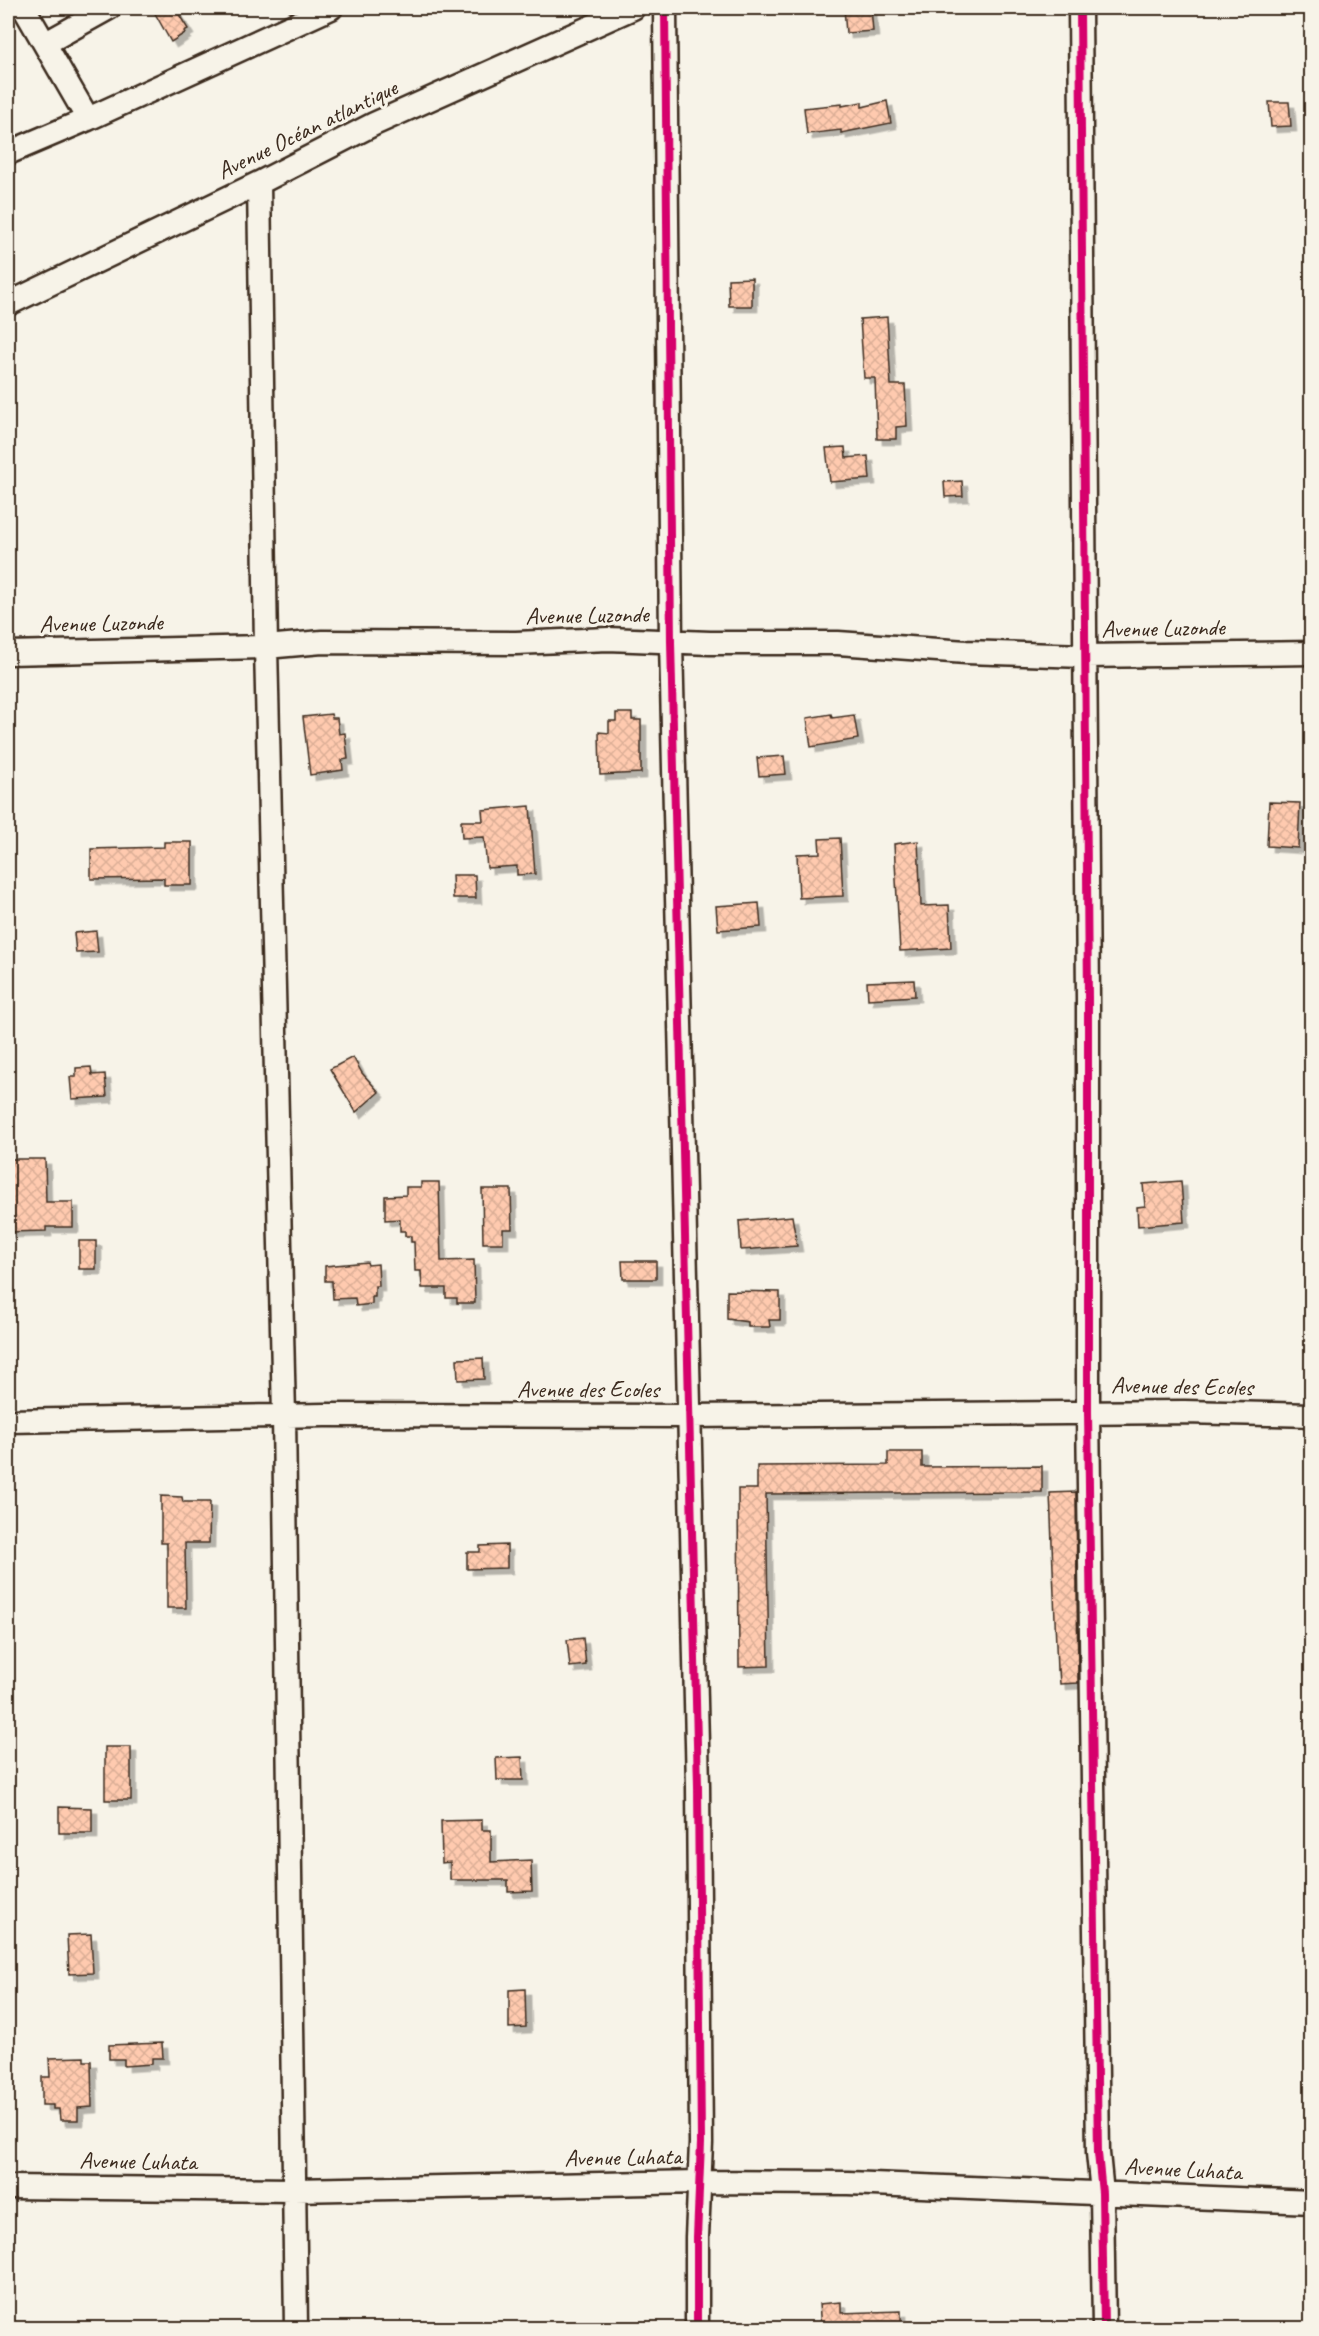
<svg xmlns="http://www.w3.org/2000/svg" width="1319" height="2336" font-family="Caveat,sans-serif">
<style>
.building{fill:url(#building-cross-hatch);stroke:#3b2a1e;stroke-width:1.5;filter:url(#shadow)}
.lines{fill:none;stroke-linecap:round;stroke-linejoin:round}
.minor-casing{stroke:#3b2a1e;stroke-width:27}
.minor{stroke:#f7f3e8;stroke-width:22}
.cycleway-casing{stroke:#f7f3e8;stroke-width:11}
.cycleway{stroke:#d6006c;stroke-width:8}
.labels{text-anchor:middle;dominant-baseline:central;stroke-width:6;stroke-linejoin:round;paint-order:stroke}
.street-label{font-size:24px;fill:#3b2a1e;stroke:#f7f3e8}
</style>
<defs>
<pattern id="building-cross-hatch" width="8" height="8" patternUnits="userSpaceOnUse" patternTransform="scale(1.5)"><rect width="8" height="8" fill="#ffcaaf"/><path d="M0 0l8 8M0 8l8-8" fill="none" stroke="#dbae96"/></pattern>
<filter id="shadow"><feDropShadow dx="5.5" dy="5.5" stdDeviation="0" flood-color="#0004"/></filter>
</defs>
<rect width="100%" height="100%" fill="#f7f3e8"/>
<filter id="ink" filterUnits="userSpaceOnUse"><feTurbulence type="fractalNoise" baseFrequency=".0167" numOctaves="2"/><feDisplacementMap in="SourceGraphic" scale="12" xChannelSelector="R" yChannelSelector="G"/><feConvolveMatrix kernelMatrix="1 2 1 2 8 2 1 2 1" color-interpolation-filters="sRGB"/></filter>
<g filter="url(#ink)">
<!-- building -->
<path class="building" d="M152,8h23l13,21 -4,2 1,2 -14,9z
M844,8h27l2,23 -27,2z
M887,101l4,22 -50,10v-3l-34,4 -3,-26 38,-4v2l20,-4v5z
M1269,102h20l2,24 -20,1z
M752,278v28h-23l-1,-27z
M887,317l4,68h14l2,41 -11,1v12h-19l-2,-61h-11l-4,-59z
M845,447l1,11 22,-2 2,23 -40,3 -4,-34z
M962,481l1,15 -18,1 -1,-15z
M616,713h16v7h9v53l-41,2 -1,-43 10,1v-12h7z
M331,714l1,4h5l2,16 6,-1 3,26 -6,1 1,10 -33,5 -7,-58z
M831,714l1,4 22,-3 4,24 -47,8 -4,-29z
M784,756l2,18 -27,2 -2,-18z
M1269,802l31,1 -2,45 -31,-2z
M530,806l5,68 -18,1v-9l-30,2 -3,-31 -22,1 -1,-17h22l-1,-11z
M840,838l3,58 -44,2 -2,-44 23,-1 -1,-14z
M918,841l3,65 28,-1 2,43 -51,3 -6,-107z
M164,842h28v43h-28v-7l-73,1v-30l73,-2z
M452,875h23l1,23h-23z
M759,903l2,24 -43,3 -2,-24z
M96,931l2,21 -22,1 -2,-20z
M914,980l1,16 -47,3 -1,-17z
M353,1057l9,16 17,19 -23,20 -26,-43z
M91,1067l1,8 13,-1 2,23 -35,2 -2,-22h6v-9z
M8,1159h37l1,43h27v25h-27v4l-38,1z
M1181,1181l3,41 -46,4 -1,-19 8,-1 -2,-22z
M421,1182h18l2,79 33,-1 1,43h-18v-5h-11v-10h-24l-1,-17h-6l-1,-29h-3v-6h-6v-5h-5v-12l-15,1v-24l21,-1v-8h15z
M482,1189h29l1,40h-9v14h-20z
M792,1216l5,30 -56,4 -2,-29z
M79,1241h17v28h-17z
M622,1261h34v18h-33z
M367,1262l1,3 10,-1 1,22h-4v11h-3v7l-16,2 -1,-8 -22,1 -1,-18h-7v-15z
M727,1291l53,1v28h-11l1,7h-22v-5l-21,-3z
M483,1358l1,21 -26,1 -1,-21z
M888,1452h34v15l120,-1v26l-276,2 3,172 -30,1 -1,-178h19v-23l131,-1z
M1076,1492l2,191 -18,1 -1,-15 -2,1 -7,-177z
M161,1496l21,1 1,5h27l-1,41h-24l1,65h-19v-65h-6z
M507,1545v23l-40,1v-17h13v-6z
M583,1638l3,27 -16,2 -3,-27z
M105,1747h26v53h-26z
M522,1757l1,23h-26l-1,-22z
M59,1807l33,1v25h-33z
M482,1820v10h9v32l40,-2 1,31 -24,1v-12h-58v-18l-8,1 -1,-42z
M91,1934l2,39 -24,1 -2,-39z
M525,1989l1,38 -17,1v-38z
M162,2043l1,15h-11v6l-28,2v-7h-15v-14z
M84,2057v4h7l1,46 -14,1v12h-18l-1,-11h-6v-4h-11v-28h8l-1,-19z
M841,2302v11l60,-2v17h-80l-2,-24z"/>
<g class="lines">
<defs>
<path id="minor" d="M24,8l64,111
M665,8l6,634 27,1144 3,357 -4,94v91
M1080,8l8,991v413l10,741 4,40 2,135
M46,43l63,-35
M8,153l80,-34 243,-111
M259,183l7,464 18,768 12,913
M8,304l251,-121 115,-59 259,-116
M8,653l258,-6 56,-5 194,1 92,-4 102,4h128l128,9 118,4 228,-3
M8,1421l317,-6 363,1 496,-4 128,3
M8,2187l286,3 405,-8 149,1 464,19"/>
</defs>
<!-- minor casing -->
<use href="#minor" class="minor-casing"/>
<!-- minor -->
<use href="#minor" class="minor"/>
<defs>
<path id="cycleway" d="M665,8l6,634 27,1144 3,357 -4,94v91
M1080,8l8,991v413l10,741 4,40 2,135"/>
</defs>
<!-- cycleway casing -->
<use href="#cycleway" class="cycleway-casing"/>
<!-- cycleway -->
<use href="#cycleway" class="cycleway"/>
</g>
</g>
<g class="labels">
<!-- street labels -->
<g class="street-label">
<text transform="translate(307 129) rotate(-26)">Avenue Océan atlantique</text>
<text transform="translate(587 615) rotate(-1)">Avenue Luzonde</text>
<text transform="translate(101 623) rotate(-1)">Avenue Luzonde</text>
<text transform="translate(1163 628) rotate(-1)">Avenue Luzonde</text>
<text transform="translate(1182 1386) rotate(1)">Avenue des Ecoles</text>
<text x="588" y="1389">Avenue des Ecoles</text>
<text transform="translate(623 2157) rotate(-1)">Avenue Luhata</text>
<text transform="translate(138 2161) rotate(1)">Avenue Luhata</text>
<text transform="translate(1183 2169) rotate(3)">Avenue Luhata</text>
</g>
</g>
<!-- margin -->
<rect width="1319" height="2336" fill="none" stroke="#f7f3e8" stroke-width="30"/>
<rect x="15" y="15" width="1289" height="2306" fill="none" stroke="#3b2a1e" stroke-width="2" filter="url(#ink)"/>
</svg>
